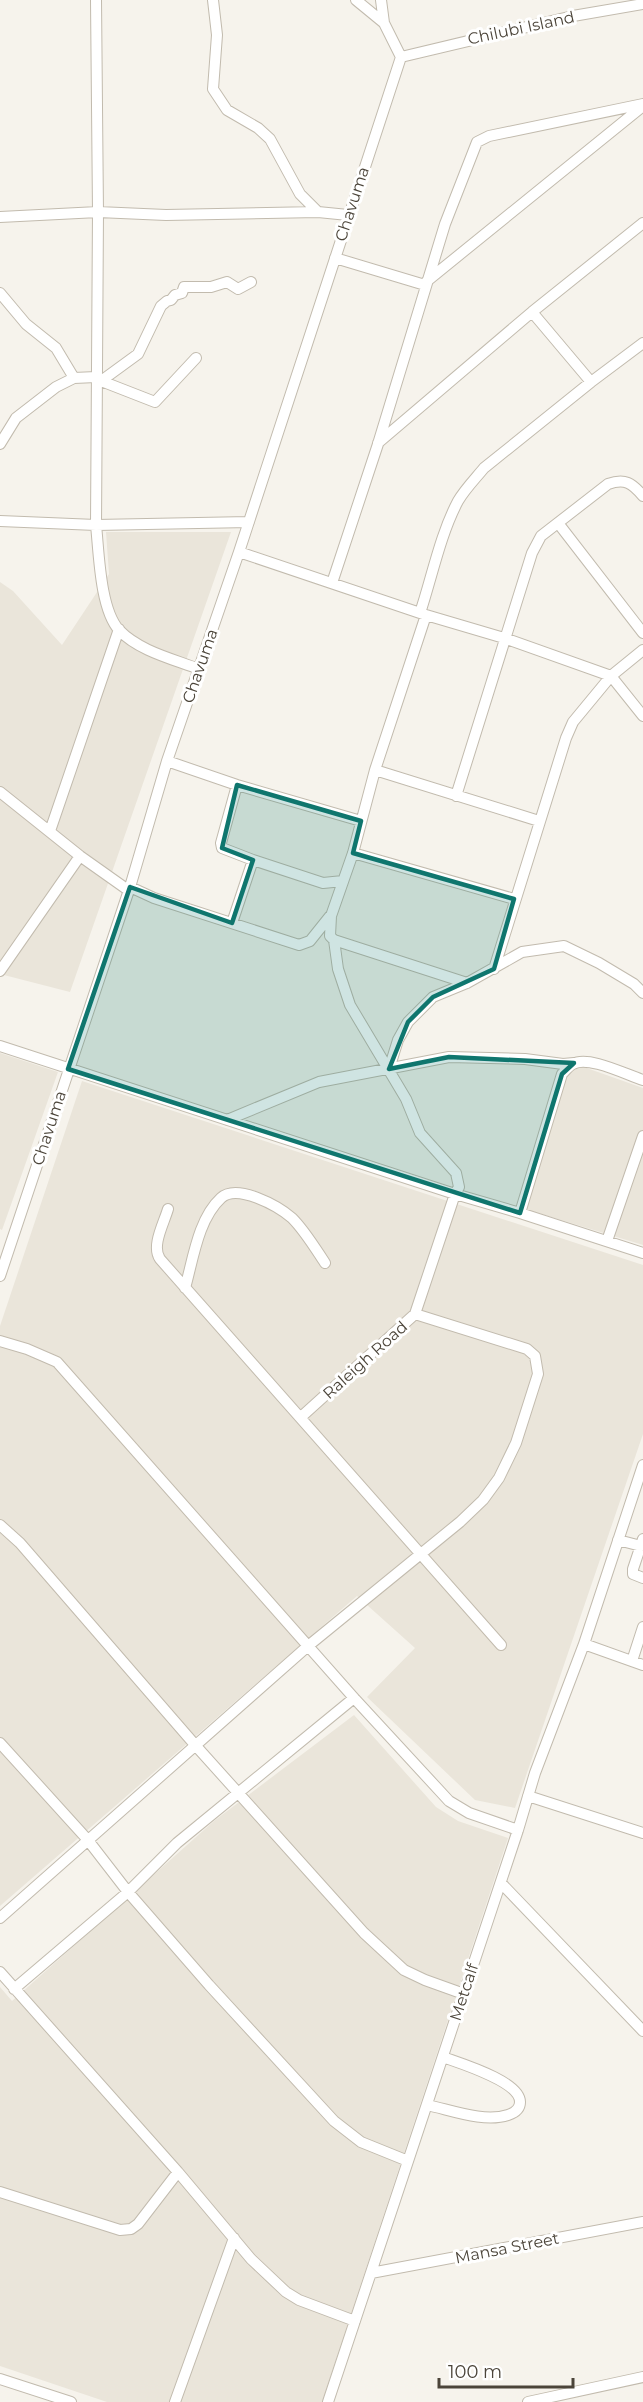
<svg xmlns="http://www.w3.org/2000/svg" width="643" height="2402" font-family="Montserrat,sans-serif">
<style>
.residential{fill:#eae5da}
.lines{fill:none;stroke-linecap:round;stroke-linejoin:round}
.minor-casing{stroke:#c2bbae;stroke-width:12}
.minor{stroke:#fff;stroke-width:10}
.marked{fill:#0f766e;fill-opacity:0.2;stroke:#0f766e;stroke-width:4.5;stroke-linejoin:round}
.labels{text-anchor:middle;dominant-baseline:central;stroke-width:6;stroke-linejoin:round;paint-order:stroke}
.street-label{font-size:16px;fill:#4b4439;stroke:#fff}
</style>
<rect width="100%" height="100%" fill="#f6f3ec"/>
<!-- residential -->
<path class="residential" d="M106,532h125l-161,460 -70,-18v-392l13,9 49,54 47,-71z
M0,1053l58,19 -56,158 -2,-1z
M581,1066l62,22v157l-118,-36 39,-133z
M82,1081l561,184v169l-128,374 -40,-8 -108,-103 48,-49 -58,-52 -357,310v-580z
M354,1715l82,92 22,14 50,17 -186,564h-215l-107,-36v-379l12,14 202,-180z"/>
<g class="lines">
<defs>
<path id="minor" d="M96,0l2,212 -2,313c3,28 4,84 23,105 20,21 54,29 80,39
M213,0l4,35 -4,54 14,21 31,18 12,11 30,55 18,18
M356,0l28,23
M381,0l3,23 17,34
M401,57l172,-41 70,-12
M0,217l98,-5 68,3 152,-3 30,3
M335,258l90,27
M427,281l216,-175
M0,293l26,31 30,24 18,30
M532,312l59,70
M96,379l59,23 41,-44
M101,381l37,-27 23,-48 6,-5 4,-1 4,-5 7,-2 2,-6h27l16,-5 11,7 13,-7
M378,443l154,-131 111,-89
M0,444l16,-26 40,-31 18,-9 22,-1
M0,521l96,4 153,-3
M558,523l85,110
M239,552l187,63 78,23 107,38 32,-26
M332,583l46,-139 67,-220 32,-82 12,-6 154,-32
M420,613c12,-36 20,-78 38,-112 7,-12 17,-22 26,-33l107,-86 52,-39
M426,615l-51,155 -22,83 -22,63 -1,20 4,4 133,43
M167,761l70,24 124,36
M375,770l164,51
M237,785l-16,58 1,5 31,12 70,23 20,-2
M0,792l80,64 48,34
M456,796l76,-243 9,-17 67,-52c17,-6 24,-1 35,12
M50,831l69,-202
M353,853l161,46
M130,887l24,11 145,47 11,-4 20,-25
M232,923l21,-63
M494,969l72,-231 7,-16 38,-46 32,40
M0,971l80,-115
M0,1046l455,148 4,-7 -3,-14 -36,-40 -14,-34 -56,-94 -12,-36 -4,-29
M389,1069l9,-29 10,-18 25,-25 34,-14 55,-31 42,-6 35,17 35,21 9,9
M227,1120l92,-38 130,-25 76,2 38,5 11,-1
M168,1209c-4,14 -17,37 -8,50l341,386
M520,1213l42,-139c3,-3 7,-8 11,-10 15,-9 54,11 70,16
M607,1241l36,-105
M0,1276l130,-389 37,-126 72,-209 162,-495
M185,1288c8,-28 13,-69 36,-90 16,-15 57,8 71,20 13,13 23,30 33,45
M0,1341l27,8 30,13 297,336 95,103 20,12 49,17
M301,1417l114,-103 40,-120 65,19 123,40
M0,1525l20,18 176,203 168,187 40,37 21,10 39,14
M643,1539l-10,30v5l10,4
M618,1540l23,6
M584,1644l59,21
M632,1661l11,-34
M0,1743l87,96 41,53 81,93 125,136 27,21 47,19
M528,1796l115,37
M501,1883l142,148
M0,1918l308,-272 152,-124 23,-22 16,-22 17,-35 22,-69 -3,-18 -8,-7 -112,-35
M0,1972l178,200 73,87 35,33 13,8 56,21
M14,1989l114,-97 49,-49 177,-145
M427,2105c24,5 57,18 81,10 6,-2 12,-6 12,-13 0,-21 -61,-39 -77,-45
M0,2192l120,38 11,-1 7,-5 40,-52
M371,2273l272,-51
M0,2379l71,23
M175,2402l59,-164
M328,2402l190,-572 17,-57 49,-129 59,-179
M528,2402l115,-25"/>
</defs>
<!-- minor casing -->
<use href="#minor" class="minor-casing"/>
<!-- minor -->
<use href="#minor" class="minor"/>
</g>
<!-- marked area -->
<path class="marked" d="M237,785l124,36 -8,32 161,46 -20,70 -61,28 -25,25 -19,47 60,-12 125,6 -12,11 -42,139 -452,-144 62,-182 102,36 21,-63 -31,-12z"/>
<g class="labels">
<!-- street labels -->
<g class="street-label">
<text transform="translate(521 28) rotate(-12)">Chilubi Island</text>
<text transform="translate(352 204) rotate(-72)">Chavuma</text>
<text transform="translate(200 666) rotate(-71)">Chavuma</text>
<text transform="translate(49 1128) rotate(-72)">Chavuma</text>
<text transform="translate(365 1360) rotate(-42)">Raleigh Road</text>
<text transform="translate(464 1992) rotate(-72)">Metcalf</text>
<text transform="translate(507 2248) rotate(-11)">Mansa Street</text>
</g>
</g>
<!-- scale -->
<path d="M439 2378v9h134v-9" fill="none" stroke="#4b4439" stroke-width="3"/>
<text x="448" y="2378" font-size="18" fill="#4b4439" stroke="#ffffff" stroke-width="4.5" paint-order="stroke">100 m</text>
</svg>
